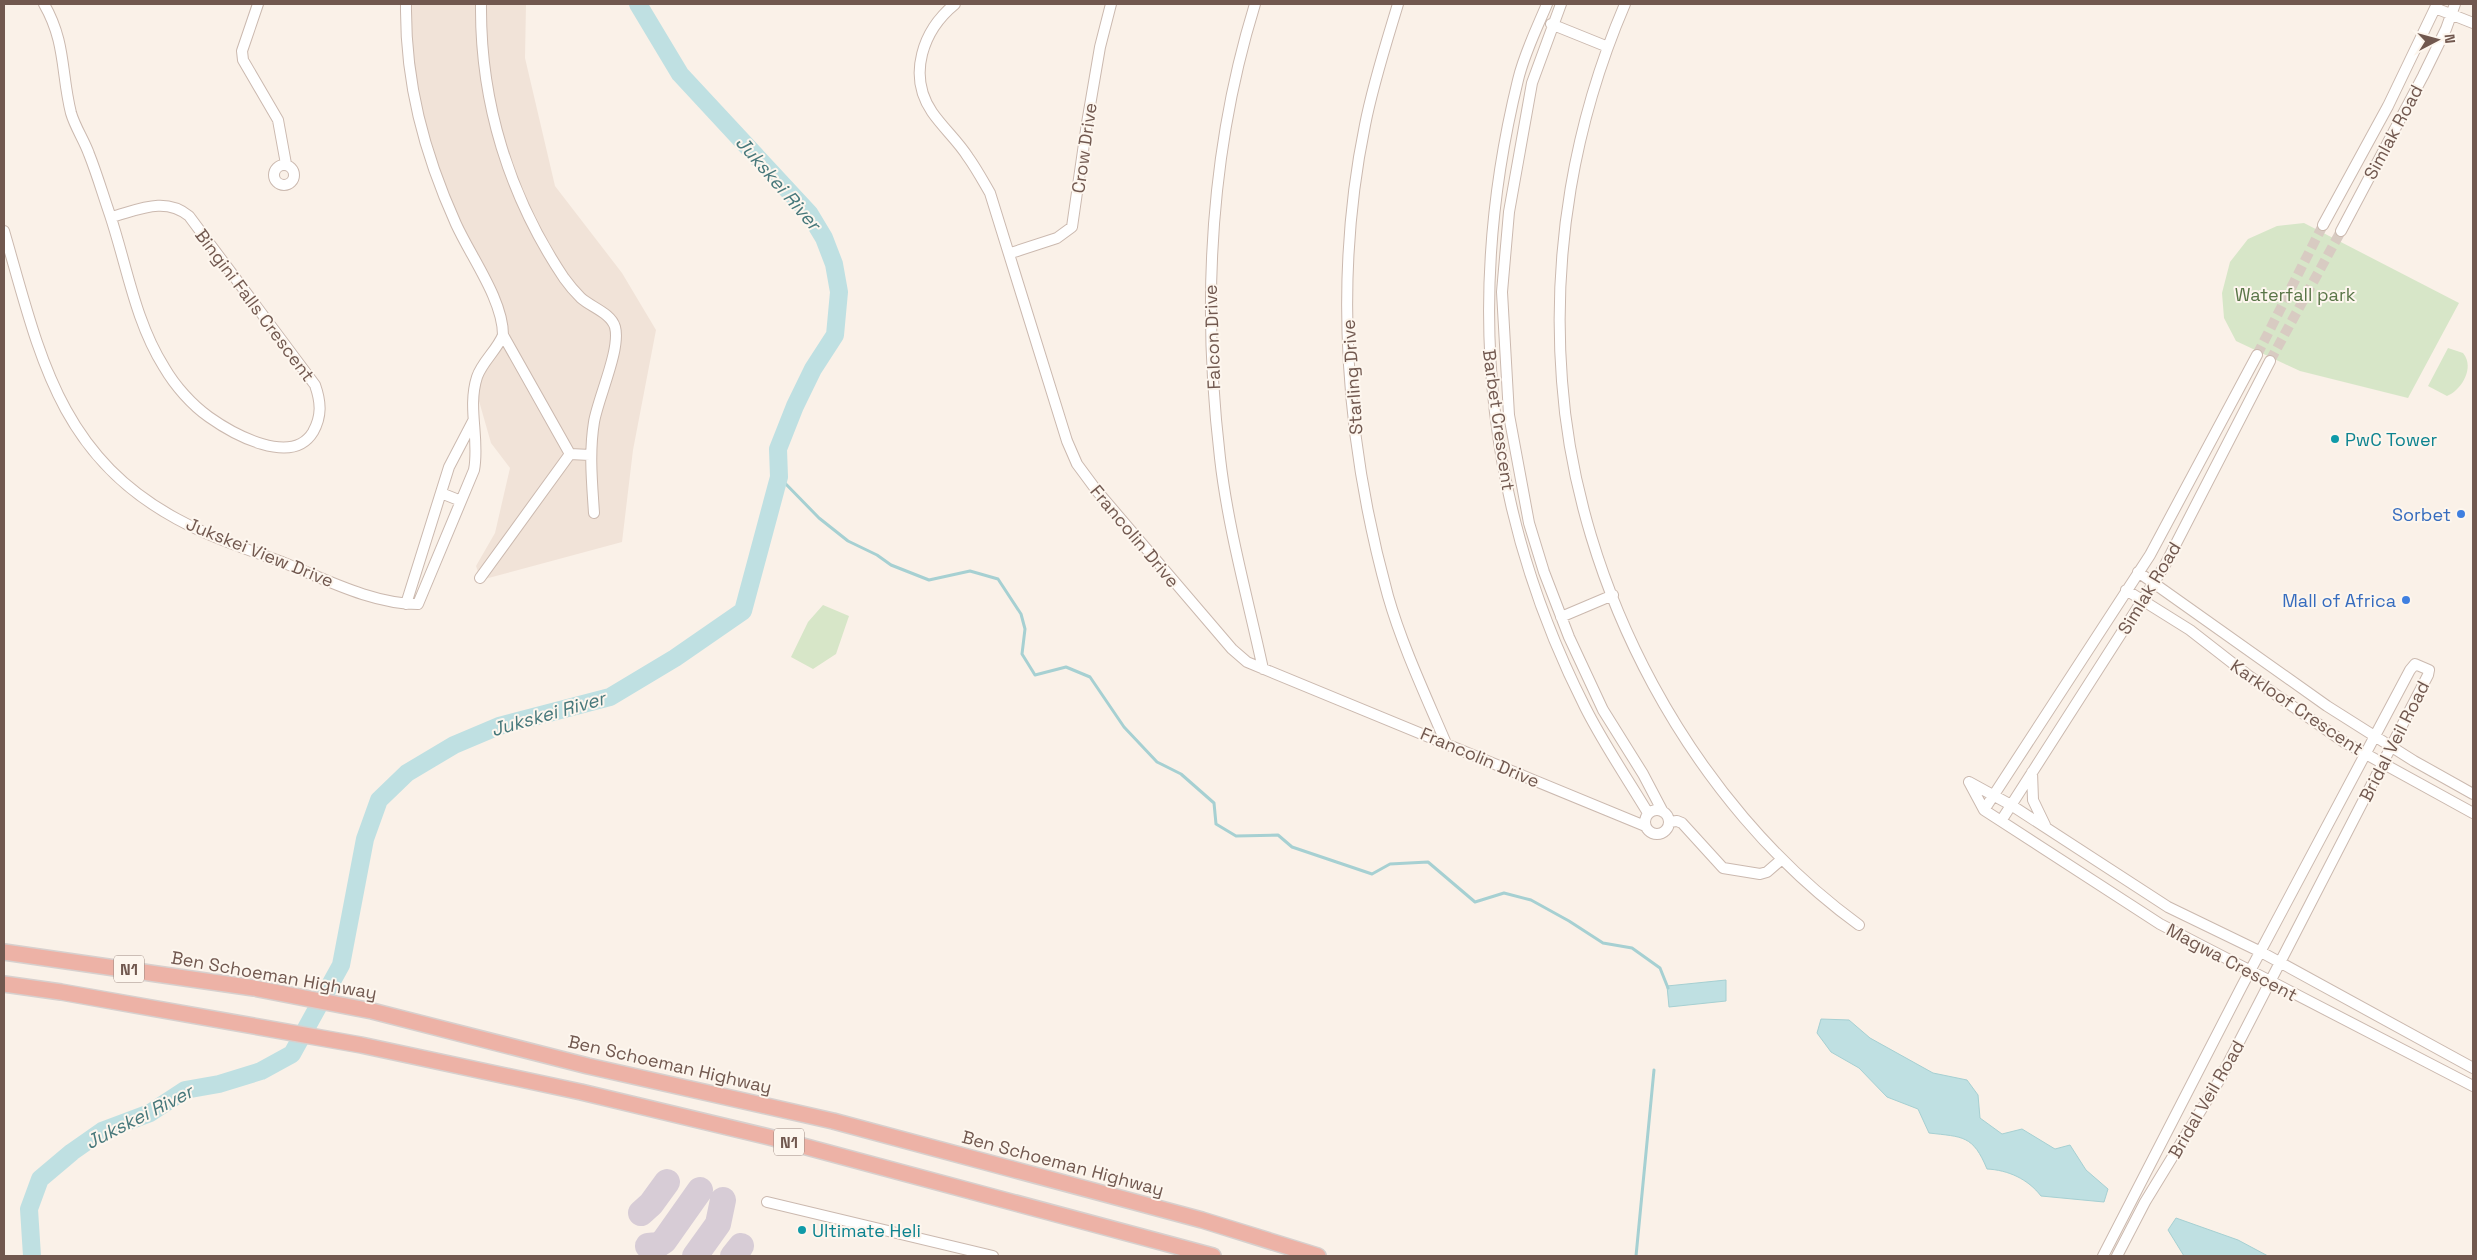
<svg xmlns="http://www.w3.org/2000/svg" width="2477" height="1260" font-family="'Space Grotesk',sans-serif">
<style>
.residential{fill:#f1e3d8}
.green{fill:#d7e6c8}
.water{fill:#bfe0e2;stroke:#a6d0d2}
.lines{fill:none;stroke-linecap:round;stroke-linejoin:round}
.stream{stroke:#a6d0d2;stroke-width:3}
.river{stroke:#bfe0e2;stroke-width:18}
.taxiway{stroke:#d7ccd6;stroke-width:26}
.minor-tunnel{stroke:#d8cbc2;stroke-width:10;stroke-dasharray:10 5;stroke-linecap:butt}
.minor-casing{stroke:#cbb9af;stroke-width:12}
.highway-casing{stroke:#d7d0ce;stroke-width:18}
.minor{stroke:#fff;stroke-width:10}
.highway{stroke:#edb2a6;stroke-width:15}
.culture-dot{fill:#0f9aa8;stroke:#fdf6ee;stroke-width:2}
.shop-dot{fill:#3f7fe0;stroke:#fdf6ee;stroke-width:2}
.labels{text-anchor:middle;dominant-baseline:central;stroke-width:4;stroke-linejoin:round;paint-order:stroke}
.shield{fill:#fdf6ee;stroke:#9b877f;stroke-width:1}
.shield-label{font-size:16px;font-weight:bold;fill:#71584f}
.street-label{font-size:18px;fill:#71584f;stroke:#fdf6ee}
.park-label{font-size:18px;fill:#5a7648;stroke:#fdf6ee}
.culture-label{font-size:18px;fill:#0d838f;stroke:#fdf6ee;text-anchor:start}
.shop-label{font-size:18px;fill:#366cbe;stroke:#fdf6ee;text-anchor:end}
.water-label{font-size:19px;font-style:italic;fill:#47787b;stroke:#fdf6ee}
</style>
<rect width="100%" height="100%" fill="#faf1e8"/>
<!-- residential -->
<path class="residential" d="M406,4h120l-1,54 30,128 67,87 34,57 -23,120 -11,92 -141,38 -5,-14 19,-33 15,-65 -19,-25 -16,-56 28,-52 -25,-67 -53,-122z"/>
<!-- green -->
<path class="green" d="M2304,223l155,80 -51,95 -108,-27 -64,-30 -12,-23 -2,-25 8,-31 18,-23 29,-13z
M2448,348l15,5c12,14 -1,37 -16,43l-19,-10z
M823,605l26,11 -13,38 -23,15 -22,-12 17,-35z"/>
<!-- water -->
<path class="water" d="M1726,980v21l-57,6 -2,-21z
M1821,1019l28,1 21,18 63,35 34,7 11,15 2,23 22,16 20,-5 33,20 15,-4 16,25 22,19 -4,13 -63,-6c-13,-17 -33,-26 -54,-27 -14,-34 -24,-32 -58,-36l-11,-24 -31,-12 -28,-29 -28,-16 -14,-19z
M2176,1218l62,22 30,16h-84l-16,-26z"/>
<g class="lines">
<!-- stream -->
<path class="stream" d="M779,477l40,41 29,23 29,14 14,10 38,15 41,-9 28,8 23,35 4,15 -3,25 13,21 31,-8 24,10 34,50 33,35 24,12 33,29 2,21 20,12 42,-1 14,12 80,27 18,-10 38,-2 47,40 29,-9 27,7 38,21 34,22 29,5 28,20 8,20
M1636,1256l18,-186"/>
<!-- river -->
<path class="river" d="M32,1256l-3,-47 11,-30 32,-27 30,-21 48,-18 35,-23 34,-6 42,-13 31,-17 49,-89 24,-126 14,-39 28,-27 47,-28 45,-19 111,-29 65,-39 68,-47 36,-134 -1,-28 17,-43 18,-37 22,-34 4,-43 -5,-28 -10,-26 -15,-25 -129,-139 -42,-70"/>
<!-- taxiway -->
<path class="taxiway" d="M641,1213l10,-9 16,-22
M648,1246l10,-1 6,-4 36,-51
M695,1256l23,-32 5,-24
M733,1256l8,-10"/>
<!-- minor-tunnel -->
<path class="minor-tunnel" d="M2257,355l66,-130
M2270,361l71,-130"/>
<defs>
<path id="minor" d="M44,4c22,38 17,69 27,109 4,14 13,27 18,41 8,20 14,41 21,61 17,51 25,106 54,152 11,19 28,38 45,50 24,17 83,50 104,15 9,-16 8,-30 2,-47l-126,-169c-24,-20 -51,-6 -78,1
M258,4l-16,47 1,9 35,60 8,44
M481,4c-1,98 28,192 83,274 5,7 11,14 17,20 10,9 30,15 34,29 6,22 -17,71 -21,95 -5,31 -2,60 0,91
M955,4c-32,26 -48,71 -23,108 11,16 26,29 36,45 8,11 15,24 22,36l77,248 10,23 20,27 135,158 15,13 398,164
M1255,4c-45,146 -53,302 -35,454 8,71 28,141 43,211
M1398,4c-12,40 -25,80 -33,121 -32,155 -19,319 23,471 14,49 37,98 57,145
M1547,4c-10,24 -23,50 -29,76 -53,216 -34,427 67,627 18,36 42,71 63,106
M1561,4l-29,79 -23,129 -7,80 7,123 20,108 15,49 25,65 34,73 40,64 20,38
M1625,4c-51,119 -73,248 -63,377 15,207 129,422 297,544
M2435,8l38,15
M1551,24l57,23
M274 175a10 10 0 1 1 20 0a10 10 0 1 1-20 0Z
M2323,225l65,-119 49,-102
M4,231c35,120 53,223 173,288 33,18 69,30 105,43 43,17 90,42 136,42l56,-134c6,-31 -7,-62 3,-93 5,-15 20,-27 26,-42 0,-35 -32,-78 -47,-111 -32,-71 -51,-142 -50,-220
M2341,231l82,-155 23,-47 9,-25
M1011,253l46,-15 15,-11 15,-104 13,-76 11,-43
M503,335l67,119 20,1
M441,493l20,8
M2138,572l189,134 87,55 59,33
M480,578l90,-124
M2126,590l64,40 59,46 95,66 129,71
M406,604l43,-137 24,-46
M1561,617l52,-22
M2032,772l1,28 12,25
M1969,782l15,28 176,114 313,162
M1969,782l42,23 157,102 93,45 212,116
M1645 822a12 12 0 1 1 24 0a12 12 0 1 1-24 0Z
M1984,810l166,-255 107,-200
M2001,821l164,-256 105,-204
M1669,822l8,-1 5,2 41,45 37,6 7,-2 15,-13
M767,1202l226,54
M2103,1256l139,-270 168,-316 5,-6 14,6 -1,5 -208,404 -75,123 -28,54"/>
<path id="highway" d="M4,952l250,36 118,23 216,55 245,55 369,99 116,36
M4,984l57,8 300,53 220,47 192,46 440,118"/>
</defs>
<!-- minor casing -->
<use href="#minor" class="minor-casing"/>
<!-- highway casing -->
<use href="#highway" class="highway-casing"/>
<!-- minor -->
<use href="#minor" class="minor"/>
<!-- highway -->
<use href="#highway" class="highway"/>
</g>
<!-- markers -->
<g class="culture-dot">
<circle cx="2335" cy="439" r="5"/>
<circle cx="802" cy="1230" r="5"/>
</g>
<g class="shop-dot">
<circle cx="2461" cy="514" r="5"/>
<circle cx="2406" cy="600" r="5"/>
</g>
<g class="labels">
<!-- shield labels -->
<g class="shield">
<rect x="114" y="955.5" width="30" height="27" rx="4"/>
<rect x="774" y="1128.5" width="30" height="27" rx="4"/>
</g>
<g class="shield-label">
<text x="129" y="969">N1</text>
<text x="789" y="1142">N1</text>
</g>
<!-- street labels -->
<g class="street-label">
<text transform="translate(2393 132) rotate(-62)">Simlak Road</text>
<text transform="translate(1084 148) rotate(-82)">Crow Drive</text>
<text transform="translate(255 305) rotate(53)">Bingini Falls Crescent</text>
<text transform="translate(1212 337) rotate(-92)">Falcon Drive</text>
<text transform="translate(1352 377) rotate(-94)">Starling Drive</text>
<text transform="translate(1499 420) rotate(82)">Barbet Crescent</text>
<text transform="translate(1135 536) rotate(50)">Francolin Drive</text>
<text transform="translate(260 552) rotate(22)">Jukskei View Drive</text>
<text transform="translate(2149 588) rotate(-59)">Simlak Road</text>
<text transform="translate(2297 707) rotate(34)">Karkloof Crescent</text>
<text transform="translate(2394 741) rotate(-63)">Bridal Veil Road</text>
<text transform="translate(1480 757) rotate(23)">Francolin Drive</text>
<text transform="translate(2232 962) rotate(28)">Magwa Crescent</text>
<text transform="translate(274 975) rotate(10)">Ben Schoeman Highway</text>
<text transform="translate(670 1064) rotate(13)">Ben Schoeman Highway</text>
<text transform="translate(2206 1099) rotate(-60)">Bridal Veil Road</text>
<text transform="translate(1063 1163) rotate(15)">Ben Schoeman Highway</text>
</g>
<!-- park labels -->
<g class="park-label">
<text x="2295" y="294">Waterfall park</text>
</g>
<!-- culture labels -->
<g class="culture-label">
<text x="2345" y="439">PwC Tower</text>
<text x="812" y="1230">Ultimate Heli</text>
</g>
<!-- shop labels -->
<g class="shop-label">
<text x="2451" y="514">Sorbet</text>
<text x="2396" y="600">Mall of Africa</text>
</g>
<!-- water labels -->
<g class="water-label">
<text transform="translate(778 183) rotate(49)">Jukskei River</text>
<text transform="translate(548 714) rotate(-16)">Jukskei River</text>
<text transform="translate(139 1117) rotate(-27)">Jukskei River</text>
</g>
</g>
<!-- border -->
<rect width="2477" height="1260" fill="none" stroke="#71584f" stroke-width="10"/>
<!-- north arrow -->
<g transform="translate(2437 40) rotate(84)" stroke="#fdf6ee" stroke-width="4" paint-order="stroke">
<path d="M0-4L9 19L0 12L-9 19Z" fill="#71584f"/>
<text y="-8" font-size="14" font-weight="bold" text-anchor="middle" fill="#71584f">N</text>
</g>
</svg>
